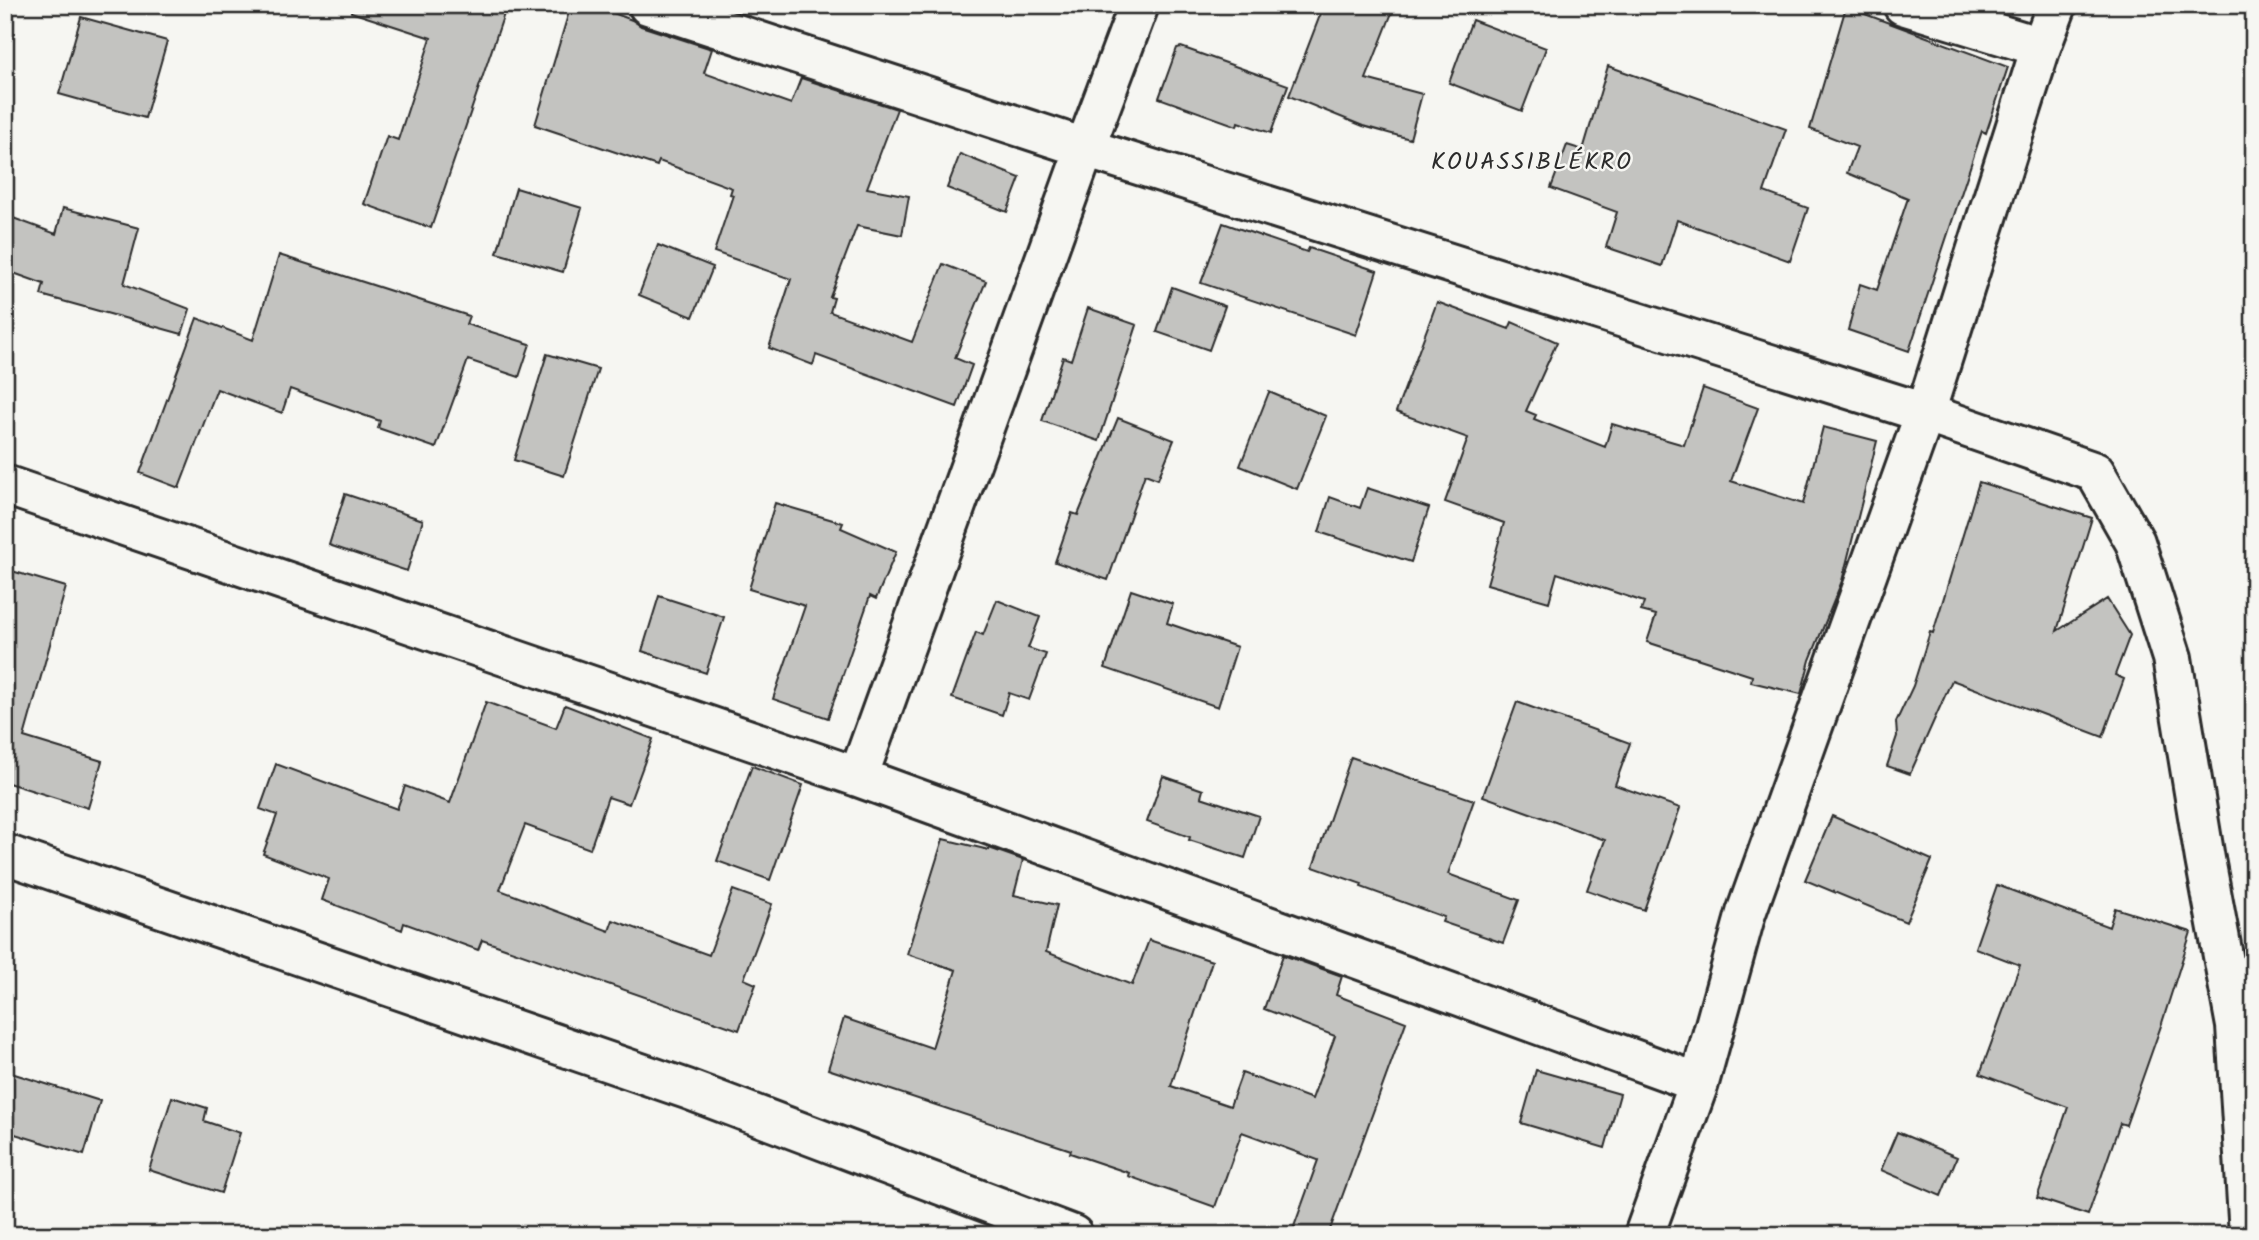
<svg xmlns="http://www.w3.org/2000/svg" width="2259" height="1240" font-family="Kalam,sans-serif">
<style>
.building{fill:#c3c3c0;stroke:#2b2b2b;stroke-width:2}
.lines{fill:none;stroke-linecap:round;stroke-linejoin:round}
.minor-casing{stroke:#2b2b2b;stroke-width:44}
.minor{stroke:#f6f6f2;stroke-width:38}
.labels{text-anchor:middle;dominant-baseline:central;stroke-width:5;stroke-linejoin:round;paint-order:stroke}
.quarter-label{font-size:24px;letter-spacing:2px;fill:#2b2b2b;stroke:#f6f6f2}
</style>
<rect width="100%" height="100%" fill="#f6f6f2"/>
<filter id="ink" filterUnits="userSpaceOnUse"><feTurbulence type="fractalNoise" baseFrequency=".0143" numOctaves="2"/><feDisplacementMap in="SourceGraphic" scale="14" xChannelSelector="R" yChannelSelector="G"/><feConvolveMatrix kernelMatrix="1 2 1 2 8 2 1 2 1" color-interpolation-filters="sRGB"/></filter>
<g filter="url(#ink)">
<!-- building -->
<path class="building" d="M352,5h155l-76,223 -67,-24 23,-68 11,4 33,-102 -80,-26z
M571,5h21l40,15 9,6 71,23 -8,24 87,31 10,-26 96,31 -30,79 42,8 -7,39 -45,-9 -27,71 4,1 -4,14 82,30 31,-78 43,17 -31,77 17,7 -15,42 -141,-52 -3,10 -44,-17 22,-69 -77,-27 19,-57 -3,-1 2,-6 -73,-27 -2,5 -122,-41z
M1324,5h71l-29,74 56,15 -12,45 -47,-13 -74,-30z
M1846,7l162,60 -22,66 -4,-2 -73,220 -61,-21 12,-46 17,6 31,-92 -61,-25 10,-26 -47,-18z
M81,17l86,24 -22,77 -86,-24z
M1472,20l74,28 -24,63 -73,-28z
M1181,47l107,38 -17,48 -33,-11 -1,4 -78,-28 18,-50z
M1608,66l178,63 -22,63 44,16 -18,53 -113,-41 -15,46 -56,-19 11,-35 -66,-24 16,-43 16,5z
M960,154l60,24 -13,34 -60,-24z
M516,188l66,20 -19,64 -66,-19z
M63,208l76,20 -15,56 66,25 -8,25 -141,-39 3,-11 -39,-14v-55l51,19z
M1223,223l84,29 2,-4 68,23 -21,64 -155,-52z
M658,245l55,22 -20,50 -54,-22z
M279,255l190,61 -3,8 64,20 -11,33 -51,-17 -32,88 -58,-20 2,-7 -90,-32 -8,24 -65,-24 -38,99 -39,-15 57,-155 56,22z
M1172,287l53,19 -16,44 -52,-18z
M1437,302l72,27 3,-7 45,20 -31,69 10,4 -2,4 71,28 7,-23 72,21 19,-57 55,20 -27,73 72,23 20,-77 54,14 -35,140 -32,79 -9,34 -50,-12 1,-6 -105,-34 9,-27 -15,-4 3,-9 -87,-29 -8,29 -62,-18 17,-61 -59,-21 23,-64 -72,-26z
M1088,308l49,17 -38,116 -57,-20 21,-64 8,3z
M547,354l51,15 -34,107 -50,-16z
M1269,392l57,24 -29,73 -57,-23z
M1118,418l56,22 -16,39 -13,-5 -37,106 -53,-18 17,-49 6,2z
M1979,482l113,36 -35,113 50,-32 23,36 -15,40 9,4 -21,58 -151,-57 -42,94 -23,-8 10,-30 -1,-14 17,-36 17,-54 3,1z
M1367,488l62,20 -18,54 -92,-30 11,-35 30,11z
M345,494l78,26 -16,51 -78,-26z
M775,503l68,20 -2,5 55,24 -20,47 -6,-3 -42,122 -55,-19 32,-93 -56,-17z
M5,569l61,18 -42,150 78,24 -14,47 -83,-26z
M1131,590l42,14 -6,19 70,24 -19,60 -113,-39z
M659,596l65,21 -18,56 -64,-22z
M997,600l43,17 -12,31 18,6 -17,46 -20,-7 -7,22 -50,-17 24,-66 7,3z
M486,702l70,26 9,-23 88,34 -24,65 -21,-7 -18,52 -65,-24 -25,65 109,41 4,-11 96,35 24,-65 39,14 -28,75 12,5 -17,46 -257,-90 -4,10 -74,-27 -2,7 -80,-30 7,-21 -66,-25 14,-39 -17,-6 16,-45 121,45 8,-23 45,17z
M1517,702l113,41 -15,42 65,23 -36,102 -57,-20 18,-50 -122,-44z
M1351,757l123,43 -26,74 71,26 -16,43 -61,-21 2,-5 -83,-30 1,-3 -49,-17z
M752,766l51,19 -33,95 -53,-19z
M1163,776l40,14 -2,7 58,19 -14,42 -56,-18 1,-3 -43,-15z
M1832,816l100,44 -26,62 -101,-42z
M943,839l46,11v-2l34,12 -9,35 43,10 -11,47 86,33 17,-45 63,21 -41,125 59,20 12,-33 70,26 23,-63 -71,-27 19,-54 59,21 -6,19 5,2 65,25 -78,213h-37l27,-75 -76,-28 -27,75 -87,-31 1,-3 -59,-20 1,-3 -243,-81 16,-51 88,30 24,-78 -49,-16z
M1997,885l112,42 6,-19 76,24 -29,91 -36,102 -6,-2 -32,92 -51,-17 31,-91 -88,-33 40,-109 -45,-17z
M1536,1070l84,24 -15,54 -84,-25z
M5,1071l95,30 -16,54 -79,-24z
M172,1097l35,11 -3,13 36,12 -19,60 -72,-23z
M1897,1132l60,25 -16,39 -60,-26z"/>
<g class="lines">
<defs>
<path id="minor" d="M648,5l437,143 840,265 170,59 40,70 37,116 33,201 31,167 13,209
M1903,5l138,42
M5,485l853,292 227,-629 54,-143
M858,777l841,306
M5,854l682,235 386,146
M1644,1235l55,-152 47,-170 179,-500 116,-366 16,-42"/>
</defs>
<!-- minor casing -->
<use href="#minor" class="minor-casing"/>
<!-- minor -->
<use href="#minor" class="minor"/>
</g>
</g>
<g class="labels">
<!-- quarter labels -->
<g class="quarter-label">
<text x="1532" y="162">KOUASSIBLÉKRO</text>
</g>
</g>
<!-- margin -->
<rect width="2259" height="1240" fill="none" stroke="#f6f6f2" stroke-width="28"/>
<rect x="14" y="14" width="2231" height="1212" fill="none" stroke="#2b2b2b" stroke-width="2.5" filter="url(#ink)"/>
</svg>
